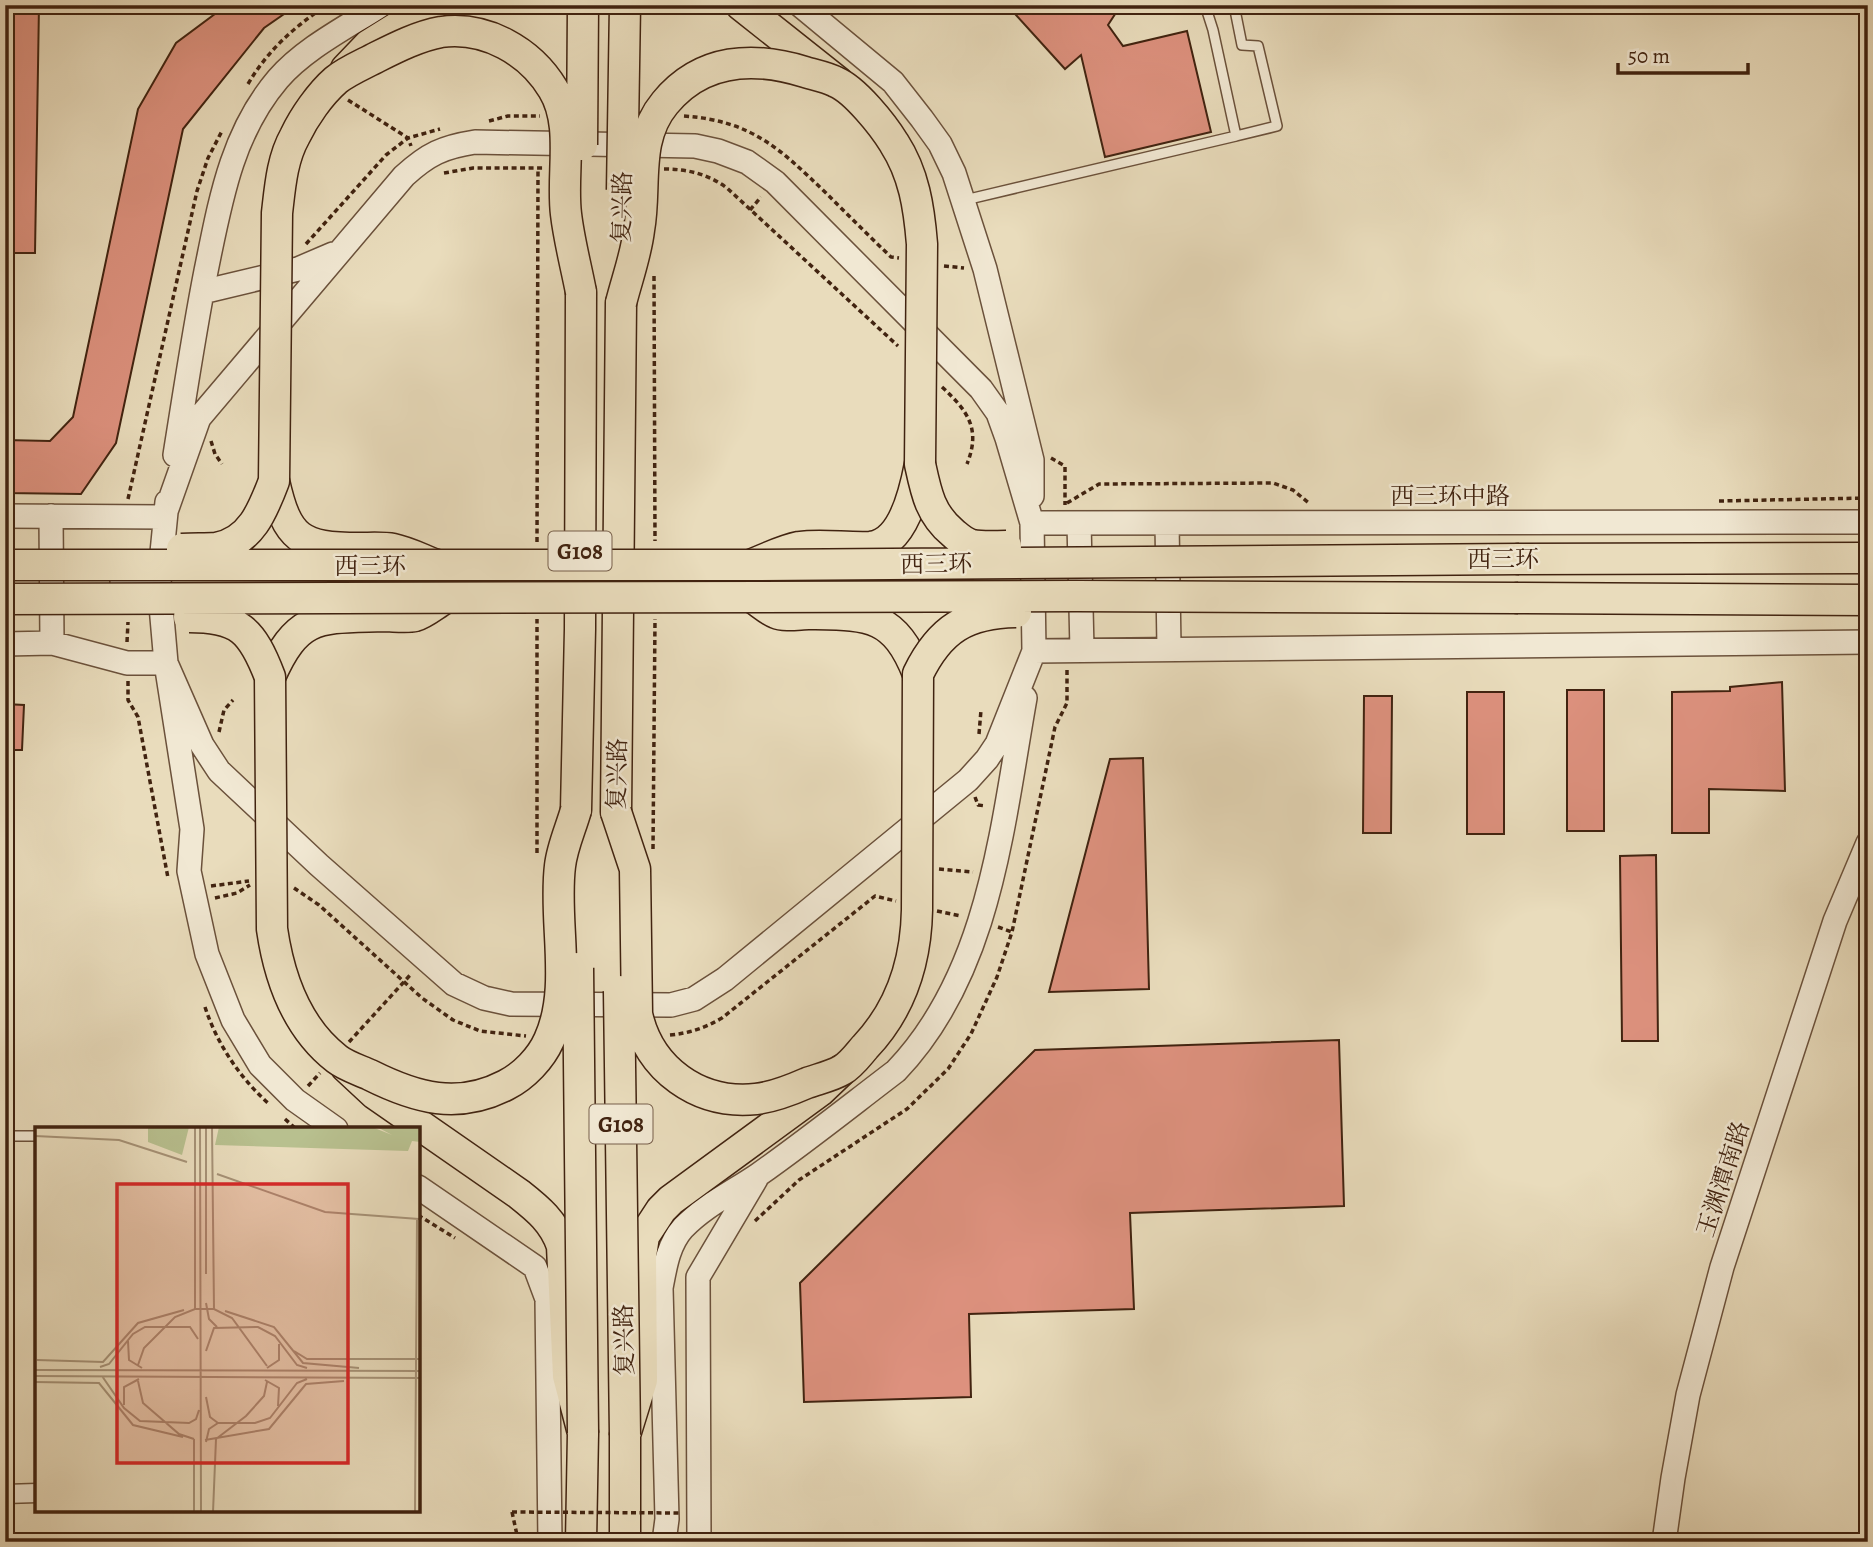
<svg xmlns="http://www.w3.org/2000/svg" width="1873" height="1547" font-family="Alegreya,'Noto Serif SC',serif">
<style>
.building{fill:#dd917e;stroke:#412310;stroke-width:2}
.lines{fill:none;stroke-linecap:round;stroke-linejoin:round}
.service-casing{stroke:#6b513b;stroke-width:12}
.minor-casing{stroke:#6b513b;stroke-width:21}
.tertiary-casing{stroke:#6b513b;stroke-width:26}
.trunk-casing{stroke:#412310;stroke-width:33}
.path{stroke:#412310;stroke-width:3.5;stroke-dasharray:5 3.5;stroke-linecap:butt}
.service{stroke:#f1e8d3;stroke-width:9}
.minor{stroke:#f1e8d3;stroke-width:18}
.tertiary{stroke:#f1e8d3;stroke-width:23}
.trunk{stroke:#e9dcbc;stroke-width:30}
.trunk-bridge-casing{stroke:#412310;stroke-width:33;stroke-linecap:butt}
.path-bridge{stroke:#412310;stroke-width:3.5;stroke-dasharray:5 3.5;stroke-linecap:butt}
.trunk-bridge{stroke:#e9dcbc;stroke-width:30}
.labels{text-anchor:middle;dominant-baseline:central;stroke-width:5;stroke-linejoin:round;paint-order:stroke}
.shield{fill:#f1e8d3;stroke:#765e4a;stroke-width:2}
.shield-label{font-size:23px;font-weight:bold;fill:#412310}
.street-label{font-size:24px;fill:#412310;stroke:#f1e8d3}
.inset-road{fill:none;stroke:#a69277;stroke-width:2}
.view{fill:#d62828;fill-opacity:0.15;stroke:#d62828;stroke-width:3.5}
.inset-edge{fill:none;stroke:#412310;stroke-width:3.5}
</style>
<rect width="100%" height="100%" fill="#e9dcbc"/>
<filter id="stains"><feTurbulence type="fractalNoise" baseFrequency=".00286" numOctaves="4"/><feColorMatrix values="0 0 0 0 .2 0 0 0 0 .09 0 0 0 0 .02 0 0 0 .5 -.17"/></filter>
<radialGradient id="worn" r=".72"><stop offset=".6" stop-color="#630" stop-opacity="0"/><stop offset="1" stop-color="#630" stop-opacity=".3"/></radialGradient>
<!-- building -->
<path class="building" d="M5,5h34l-4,248h-30z
M227,5h70l-33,23 -81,101 -67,314 -35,51 -76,-1v-53l45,1 23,-24 65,-308 38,-66z
M1007,5h114l-13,20 15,21 64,-15 24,101 -106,25 -24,-102 -16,14z
M1782,682l3,109 -76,-2v44h-37v-141l58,-1v-4z
M1567,690h37v141h-37z
M1467,692h37v142h-37z
M1364,696h28l-1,137h-28z
M5,704l19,1 -2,45h-17z
M1143,758l6,231 -100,3 61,-233z
M1656,855l2,186h-36l-2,-185z
M1339,1040l5,166 -214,7 4,96 -165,5 2,83 -167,5 -4,-119 235,-233z"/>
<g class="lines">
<defs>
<path id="service" d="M1234,5l8,40 16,1 19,80 -41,10
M965,200l271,-64 -23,-106 -8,-25
M115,582l42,1
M5,1136h32
M1667,1538l201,1"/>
<path id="minor" d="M5,1494l32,-1"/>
<path id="tertiary" d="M800,5l93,77 29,37 18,25 14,29 31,96 47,191v36
M202,292l96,-23 35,-15
M175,455c10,-62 19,-123 31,-184 14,-68 25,-137 72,-192 27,-31 69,-52 103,-74
M167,502l-8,81 7,80 26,166 -3,42 18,83 26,66 27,45 35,35 41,29
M5,516l159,1
M51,516l1,127
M164,517l35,-99 205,-242c24,-22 39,-29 71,-34l220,4 23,5 29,11 28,20 206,207 17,24 9,25 25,85 2,128 -37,93 -10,15 -19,21 -243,199 -31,20 -23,6 -160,-1 -27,-6 -30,-14 -135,-119 -100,-94 -17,-26 -36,-82
M1032,523l836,-1
M1079,523l3,127
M1167,523l2,125
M5,644l47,-1 75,20h39
M1034,651l834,-9
M418,1187l117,80 12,32 3,243
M664,1542l3,-23 -6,-231c4,-21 7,-43 22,-60 21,-22 50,-36 75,-53 47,-33 92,-69 138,-104 94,-98 106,-244 129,-373
M699,1542l-1,-265 58,-98
M1664,1542l9,-64 15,-83 34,-128 113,-346 33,-78"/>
<path id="trunk" d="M741,5l97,77
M346,69l23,-24 64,-40
M274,481c13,58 26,67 86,67 10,0 23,-1 33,1 14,3 28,10 41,15
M1519,559l349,-1
M753,564c14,-6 31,-14 46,-17 23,-3 47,1 71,0 34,-3 45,-57 50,-83
M753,598c7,4 15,12 23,15 9,4 24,1 33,1 59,1 85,-1 109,60
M1518,598l350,2
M270,677c28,-64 50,-59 113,-61 10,0 23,2 32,0 10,-3 20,-12 29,-17
M576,810l4,-181 1,-337
M616,812l5,-509
M346,1067l29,27 144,100c19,15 35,28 43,52l6,130 15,57 -2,109
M625,1542v-107l17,-55 -1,-124 3,-20 17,-26 10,-10 149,-109 22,-21"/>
</defs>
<!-- service casing -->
<use href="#service" class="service-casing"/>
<!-- minor casing -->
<use href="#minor" class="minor-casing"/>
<!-- tertiary casing -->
<use href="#tertiary" class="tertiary-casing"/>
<!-- trunk casing -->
<use href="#trunk" class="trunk-casing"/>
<!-- path -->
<path class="path" d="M248,84c20,-34 46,-57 79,-79
M348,100l60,38 3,8
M684,116c68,5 95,32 142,77 21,21 43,43 65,64l8,1
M489,121l19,-5h32
M664,169c23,0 44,5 63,19l171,158
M444,173l29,-5h71
M750,210l11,-13
M306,244l80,-89 22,-17 32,-9
M944,266l20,2
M654,276l1,265
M942,387c26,24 39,42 25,77
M211,441l4,13 7,10
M1051,458l14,8v39
M128,499l69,-308 11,-33 14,-27
M1719,501l149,-3
M1067,503l32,-19 174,-1 20,7 17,14
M537,542l1,-374
M127,642l1,-20
M128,681v19l10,17 30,161
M219,732l5,-22 9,-10
M979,734l2,-24
M975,797l3,8 8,1
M653,849l2,-230
M537,853v-234
M939,869l34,3
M211,886l38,-5
M294,888l25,17 103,93 31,22 27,11 46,5
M215,898l22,-5 13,-8
M937,911l24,5
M998,927l14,5
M205,1007c12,37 35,71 64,97
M670,1035c20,-2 35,-7 52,-17l153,-122 21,5
M349,1042l63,-69
M308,1086l12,-13
M285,1119l11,10
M418,1215l37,23
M755,1221l44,-41 108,-71 41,-40 23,-35 26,-57 15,-45 43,-205 12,-24v-33
M512,1512l5,23 13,1"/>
<!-- service -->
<use href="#service" class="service"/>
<!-- minor -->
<use href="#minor" class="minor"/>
<!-- tertiary -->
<use href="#tertiary" class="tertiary"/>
<!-- trunk -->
<use href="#trunk" class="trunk"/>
<defs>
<path id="trunk-bridge" d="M582,145l1,-140
M622,190l3,-185
M621,303c6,-24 15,-48 18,-73 8,-43 -5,-90 26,-127 37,-45 89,-47 140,-31 10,3 22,5 31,10 19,8 47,43 58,61 20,31 25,64 28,101l-2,220c6,28 10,50 33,69 6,5 11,10 19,12 11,2 23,1 34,1
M182,549c11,-1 23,0 34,-1 35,-6 47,-38 58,-67l3,-268c3,-26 5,-54 18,-77 9,-19 25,-42 41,-56 11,-9 28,-16 41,-23 20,-10 42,-21 64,-25 45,-6 89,19 112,57 22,36 8,84 13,125 3,26 10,52 15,78
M5,565h743l771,-6
M5,599l1072,-3 441,2
M189,617c50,0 63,13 81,60l2,252c7,48 25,99 65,130 9,7 22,11 33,16 46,23 88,35 136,10 18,-9 35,-27 43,-45 24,-52 4,-119 11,-174 2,-19 11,-38 16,-56
M616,812l19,57 2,145c12,55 61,91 119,85 18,-2 35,-9 51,-16 11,-4 25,-7 35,-13 9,-5 16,-15 23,-23 36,-38 51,-85 52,-137l1,-236c22,-45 48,-61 98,-62
M578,968l5,465
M619,991l6,444"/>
</defs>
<!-- trunk-bridge casing -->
<use href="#trunk-bridge" class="trunk-bridge-casing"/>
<!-- path-bridge -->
<path class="path-bridge" d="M512,1512l170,1"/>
<!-- trunk-bridge -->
<use href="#trunk-bridge" class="trunk-bridge"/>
</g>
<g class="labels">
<!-- shield labels -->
<g class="shield">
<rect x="548.5" y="531.5" width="63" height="39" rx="5"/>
<rect x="589.5" y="1104.5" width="63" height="39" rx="5"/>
</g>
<g class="shield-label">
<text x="580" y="551">G108</text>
<text x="621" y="1124">G108</text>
</g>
<!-- street labels -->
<g class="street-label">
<text transform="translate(622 207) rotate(-89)">复兴路</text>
<text x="1450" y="496">西三环中路</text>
<text x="1503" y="559">西三环</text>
<text transform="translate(936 564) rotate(-1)">西三环</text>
<text x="370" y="566">西三环</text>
<text transform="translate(617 774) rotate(-89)">复兴路</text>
<text transform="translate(1723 1179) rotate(-72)">玉渊潭南路</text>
<text transform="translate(624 1340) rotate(-91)">复兴路</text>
</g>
</g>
<!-- overview -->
<g transform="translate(35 1127)">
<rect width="385" height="385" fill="#e9dcbc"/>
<path d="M154,0l-7,28 -34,-13v-15zM184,0h153l20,8 -15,-8h43v15l-8,-1 -4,10 -193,-6z" fill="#b8c08f"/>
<path class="inset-road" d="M160,0v182M165,0l1,385M177,0l2,182M0,9l84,4 68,22M182,47l108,38 94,7M171,147v-147M171,176l3,16 8,8M190,184l49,16 29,36 56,5M93,214l1,19 13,8M171,224l8,-23 44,-1 17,9 22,29 10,3M259,224l13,8h113M2,233l66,2 35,-39 46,-13M103,238l6,-17 31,-31 20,-8h19l18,9 35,48M65,240l9,-3 24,-30 12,-7h45l8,12M232,241l12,-8v-16M0,243l385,1M0,249l385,2M67,249l22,32 16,13 49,2 7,-4 3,-9M230,253l14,8 -1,18M103,254l5,22 36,31 15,5M0,255l64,1 34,42 50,12M171,270l4,20 8,6M89,278v-18l15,-8M181,312l30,-23 18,-20 3,-14M170,313l64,-11 37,-45 38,-3M171,315l3,-13 9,-6h37l15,-5 27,-35 10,-4M159,385v-73M178,385l3,-73M380,385l2,-293"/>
<path class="view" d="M82,57h231v279h-231z"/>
<rect width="385" height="385" class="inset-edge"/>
</g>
<!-- margin -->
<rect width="1873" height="1547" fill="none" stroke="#e9dcbc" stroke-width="28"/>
<rect x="7" y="7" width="1859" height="1533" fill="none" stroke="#412310" stroke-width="3.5"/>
<rect x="14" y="14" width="1845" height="1519" fill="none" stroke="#412310" stroke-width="2"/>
<!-- scale -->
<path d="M1618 63v10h130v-10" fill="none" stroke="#412310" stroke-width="3.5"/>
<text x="1628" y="63" font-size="21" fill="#412310" stroke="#f1e8d3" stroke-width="5" paint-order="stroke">50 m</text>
<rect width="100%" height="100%" filter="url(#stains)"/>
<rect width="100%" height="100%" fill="url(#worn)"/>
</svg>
